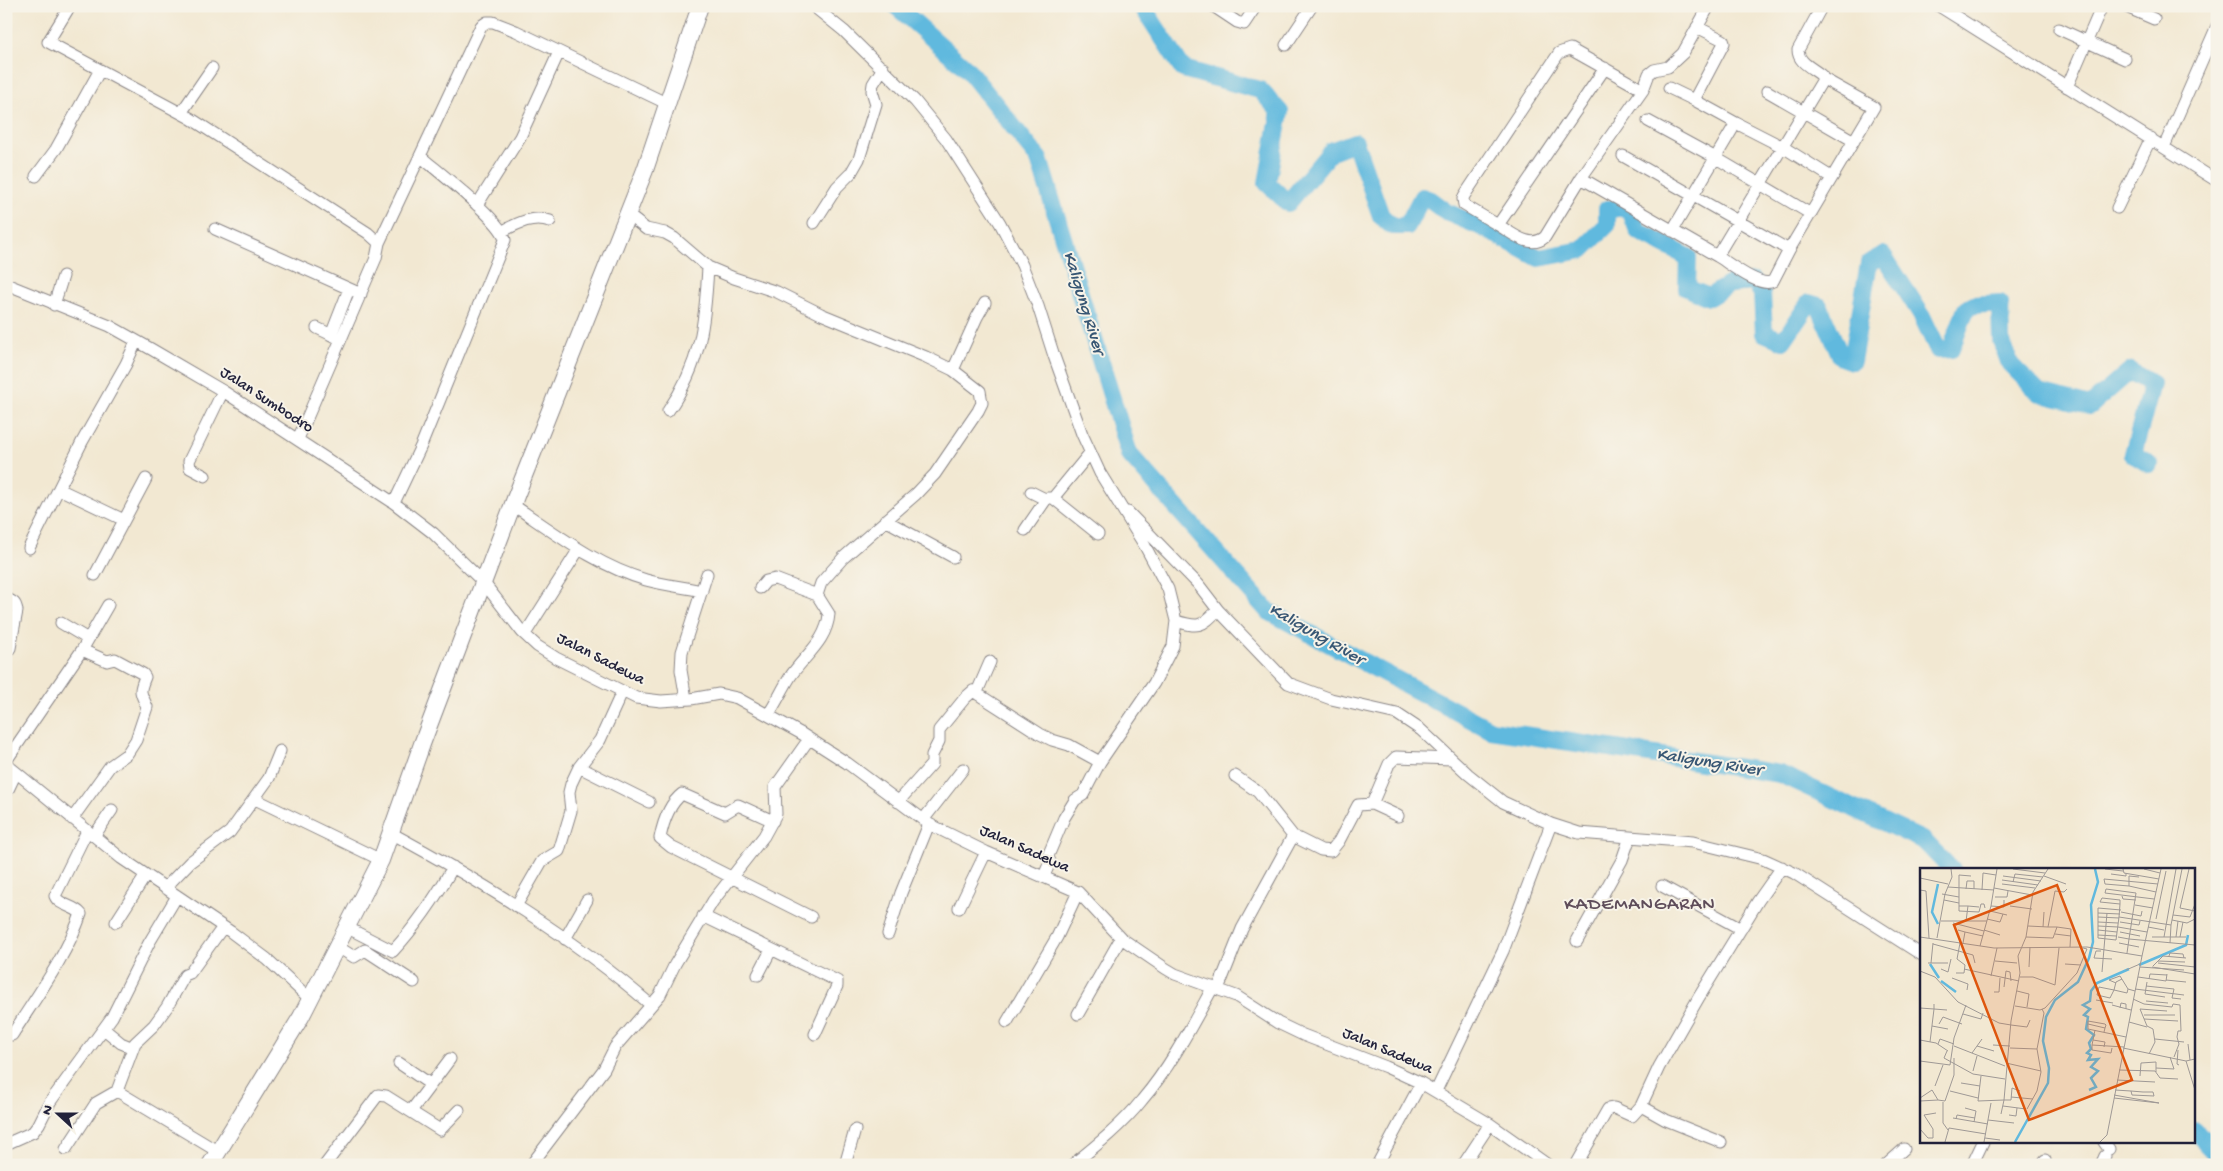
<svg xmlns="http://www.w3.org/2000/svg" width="2223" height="1171" font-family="'Gochi Hand',sans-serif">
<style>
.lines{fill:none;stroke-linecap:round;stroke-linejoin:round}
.river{stroke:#61b9de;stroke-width:18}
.minor-casing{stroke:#8a8586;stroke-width:13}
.secondary-casing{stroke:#8a8586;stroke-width:18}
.minor{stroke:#fff;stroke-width:11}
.secondary{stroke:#fff;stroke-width:16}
.labels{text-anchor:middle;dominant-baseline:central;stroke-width:4;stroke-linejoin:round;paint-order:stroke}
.street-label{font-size:16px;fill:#22223b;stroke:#f7f3e8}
.water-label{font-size:18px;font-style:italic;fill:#385774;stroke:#f7f3e8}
.quarter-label{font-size:19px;letter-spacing:1px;fill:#5f4d5a;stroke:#f7f3e8}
.inset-river{fill:none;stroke:#61b9de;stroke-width:2.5}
.inset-road{fill:none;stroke:#9f9996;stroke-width:1}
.view{fill:#de560e;fill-opacity:0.15;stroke:#de560e;stroke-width:2.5}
.inset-edge{fill:none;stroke:#22223b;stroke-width:2.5}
</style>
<rect width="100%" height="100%" fill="#f7f3e8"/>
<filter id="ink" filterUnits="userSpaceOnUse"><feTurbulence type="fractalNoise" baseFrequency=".02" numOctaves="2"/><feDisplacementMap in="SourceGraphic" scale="10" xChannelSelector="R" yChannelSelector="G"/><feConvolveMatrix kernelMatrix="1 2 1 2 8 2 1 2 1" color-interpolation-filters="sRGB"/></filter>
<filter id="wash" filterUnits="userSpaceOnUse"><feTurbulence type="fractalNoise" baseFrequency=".0096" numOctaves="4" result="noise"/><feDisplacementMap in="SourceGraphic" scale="20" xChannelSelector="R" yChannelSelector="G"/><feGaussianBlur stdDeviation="1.12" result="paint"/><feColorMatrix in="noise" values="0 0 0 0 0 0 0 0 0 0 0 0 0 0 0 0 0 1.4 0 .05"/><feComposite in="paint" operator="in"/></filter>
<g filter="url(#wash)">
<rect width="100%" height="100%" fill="#f2e8d2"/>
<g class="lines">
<!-- river -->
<path class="river" d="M896,6l71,63 72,90 90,295 139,157 223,119 289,44 144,67 28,29
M1142,6l41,63 77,21 20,22 -13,71 21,20 43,-52 24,-9 26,74 11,10h15l15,-29 8,3 16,12 38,16 55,30 43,-8 25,-25v-16l22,-2 9,24 50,26 -1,31 22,9 21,-13 24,-2 8,11 2,40 19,8 26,-38 10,3 22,51 11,4 17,-98 14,-8 38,59 17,36 13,-1 15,-40 8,-4 26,-2 1,37 9,24 29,29 51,13 40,-35 22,13 -19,70 16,10
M2194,1130l23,24"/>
</g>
</g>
<g filter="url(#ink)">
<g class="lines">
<defs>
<path id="minor" d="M70,6l-22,36 142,76 178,115 11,10 -3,15 -78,181
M813,6l31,25 71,70 31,38 54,84 22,42 16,41 16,50 28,78 18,39 45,73 23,43 8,32 -3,25 -19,37 -54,79 -17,33 -8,5 -11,18 -16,38 2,6 -6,14
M1213,6l24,16 7,2 12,-18
M1939,6l278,175
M2124,6l30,13
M1697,27l26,13 1,3 -30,57 42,23
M2059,29l66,30
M1286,45l26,-39
M1605,68l-107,157 -34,-20 -1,-6 1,-3 95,-143 11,-4 73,41
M2067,87l35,-81
M1669,88l25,12
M1767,91l87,50
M181,113l31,-45
M1648,121l68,37 95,56
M2164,147l53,-121
M420,156l61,-130 6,-4h6l23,9 152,73
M1623,156l166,94
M36,176l20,-27 44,-79
M1581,178l136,78 105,-175v-5c-9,-8 -24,-13 -24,-26l24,-44
M477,205l43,-68 39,-85
M2117,208l34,-70
M628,215l18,14 19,4 9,5 34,29 26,11 43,14 44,22 105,43 27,13 27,21 2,12 -4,8 -43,63 -19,20 -73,64 -22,25 -4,12 12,19c-2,27 -25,42 -39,63 -8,13 -14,26 -22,38
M814,223l23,-36 14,-14 8,-14 17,-55 -4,-13 1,-7 10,-16
M1498,225c14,8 32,25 47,12l36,-59 62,-88 6,-16 5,-4 14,-3 15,-14 26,-47
M215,229l146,65
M503,231c15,-8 30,-16 47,-10
M1672,231l64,-108 47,24 48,30
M379,243l41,-87c17,15 83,65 85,84l-84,206 -27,57
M1717,256c12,7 43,33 56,25l16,-31 85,-143 -52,-29
M6,284l104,42 41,23 72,42 171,112 39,30 51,50 38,49 15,14 19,12 80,40 25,3 30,-2 28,-5 18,4 65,36 45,29 82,61 57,28 92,40 43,46 44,30 10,6 61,22 42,27 25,12 83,32 35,16 69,41 58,41
M54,305l9,-29
M317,328l19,9
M331,335l18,-46
M953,370l24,-53 8,-14
M668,411c33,-47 37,-88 40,-144
M1090,453l-37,45 45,36
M205,476l-15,-8 -1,-7 34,-70
M59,489l65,31
M1031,492l14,7
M513,505c42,28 84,61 133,75 18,5 38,7 56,11
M1128,512l70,72 20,26
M885,520l68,37
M1025,530l22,-32h6
M29,548l53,-106 44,-78 10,-22
M95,575l51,-96
M760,588l6,-7 9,-2 42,16
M6,599c8,2 10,5 11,12l-7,37 -4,6
M1176,621c23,7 25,6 42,-11l70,73 43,16 66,15 24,16 47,44 35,28 48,22 28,9 114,9 70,17 31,14 128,82
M61,623l27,16
M525,634l54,-85
M977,692l13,-30
M686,699l-5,-29 1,-18 25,-78
M6,761l76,-111 26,-45
M6,764l115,94 110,74 36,27 43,40
M579,767l70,35
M6,794l10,-21
M255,799l126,61
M898,802l34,-38v-9l7,-14v-11l26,-32 8,-7 67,43 12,6 17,5 31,17
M1372,804l17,-40 7,-7 56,2
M72,819l38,-53 17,-12 9,-14 11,-33c-6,-15 -9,-13 -2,-30l-2,-3 -28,-15 -8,2 -25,-11
M923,820l40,-51
M773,821l-35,-16 -13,8 -43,-19c-13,10 -19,29 -22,44l11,9 140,70
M391,833c91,49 182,104 260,172
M94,836l18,-26
M1293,836l28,14 10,1 8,-10 19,-36 14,-1 26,12
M1662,886l79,43
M165,888l25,-26 40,-30 39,-54 11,-27
M516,906l26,-45 17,-10 12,-40 -2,-19 2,-8 8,-17 21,-27 22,-48
M959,908l27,-56
M703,916l134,65v5l-22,48
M116,922l30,-47
M348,928l45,23c24,-26 43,-54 60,-84
M888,934l13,-41 28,-69
M565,939l22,-39
M1577,941l45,-81 8,-23
M338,947l16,10 11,-7 49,32
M758,975l13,-25
M1218,989l24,-60 51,-93 -35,-44 -23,-16
M1078,1014l43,-76
M1007,1022l50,-85 21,-45
M104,1029l17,14 12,5
M12,1035c24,-38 54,-78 69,-121 -7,-9 -22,-8 -26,-18l32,-65
M399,1063l31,21
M117,1091l18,-48 19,-18 13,-18 18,-32 5,-2 33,-46
M1436,1091l67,-140 48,-127
M1641,1106l25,14 55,22
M411,1111l39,-52
M2104,1142l5,7
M6,1144l27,-12 6,-8 11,-22 62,-85 37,-74 28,-47
M66,1149l30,-46 21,-12 100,60
M325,1165l53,-70 8,1 54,34 19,-20
M531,1165l73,-96 11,-22 45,-52 15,-31 38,-63 51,-65 12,-22 -1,-27 34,-48
M845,1165l10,-35
M1072,1165c24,-19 51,-41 70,-65 29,-34 50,-75 71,-113
M1377,1165l44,-82
M1463,1165l27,-41
M1576,1165l32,-56 6,-1 18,8 9,-10 18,-39 40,-70 59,-96 24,-34
M1886,1165l18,-16
M1972,1165l11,-23
M2042,1165l3,-5
M2101,1165l4,-9"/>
<path id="secondary" d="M210,1165l91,-148 80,-157 41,-116 94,-248 129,-326 55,-164"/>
</defs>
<!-- minor casing -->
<use href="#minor" class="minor-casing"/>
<!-- secondary casing -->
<use href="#secondary" class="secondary-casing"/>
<!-- minor -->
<use href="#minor" class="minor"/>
<!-- secondary -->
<use href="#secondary" class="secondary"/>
</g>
</g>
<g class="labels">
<!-- street labels -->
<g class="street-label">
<text transform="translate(266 401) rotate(33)">Jalan Sumbodro</text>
<text transform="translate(600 660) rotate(27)">Jalan Sadewa</text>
<text transform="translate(1024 850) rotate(24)">Jalan Sadewa</text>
<text transform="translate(1387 1052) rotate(23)">Jalan Sadewa</text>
</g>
<!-- water labels -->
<g class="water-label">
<text transform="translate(1083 303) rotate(73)">Kaligung River</text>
<text transform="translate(1316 635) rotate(30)">Kaligung River</text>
<text transform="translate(1709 763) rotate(9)">Kaligung River</text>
</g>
<!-- quarter labels -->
<g class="quarter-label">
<text x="1640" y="905">KADEMANGARAN</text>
</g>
</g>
<!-- overview -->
<g transform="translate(1920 868)">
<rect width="275" height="275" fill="#f2e8d2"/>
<path class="inset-river" d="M18,16l-6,28 6,12M10,96l9,14M219,97l47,-20 2,-10M21,113l15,11M169,222l7,-3 -5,-9 7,-7 -7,-4 7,-8 -10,1 3,-5 -4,-2 4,-4 -2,-6 5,-8 -8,-6 2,-12 -4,-2 6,-6 -7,-4 7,-4 1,-10 6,-8 32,-14M95,274l33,-59 1,-15 -6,-27 3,-24 9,-17 23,-18 11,-24 4,-16 -2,-37 7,-23 -3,-13"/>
<path class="inset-road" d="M93,1l32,4M185,1l18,2M203,1l1,4 35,6M224,1l16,4M191,6l15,2v-3M83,8l38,5M124,8l22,8M219,9l-10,-1v10l27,6M0,10l28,6M82,12l36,5M93,14l2,-8 28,3M82,16l33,4M209,18l-24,-2 -1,-5 54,5M28,19l46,3M74,20l38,7M46,21l1,-8h7v8M0,22l6,1 3,47M62,22l1,-17 13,2M185,25l1,-4 30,4 -7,46 66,6M185,25l49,6M22,26l17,3M202,28l1,3 13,1M75,29h12l1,-6M24,32l15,3M180,34l20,2 -1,13 52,8 -1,18M180,34l2,-4 18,2v4M215,37l18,3M39,38v5l20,1 2,-8h3l1,4M48,38h-9v-31l12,1M71,38l13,1v-7M90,38l22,3M260,40l9,-39M260,40l15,3M70,43l17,4M201,44l20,4 1,-5M178,45l22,1M253,47l17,2 5,-13M178,49l21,1M67,51l13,3 3,-8M236,51l10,-48M252,52l15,3 8,-4M21,53h25l2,-15 11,1M46,53h21M178,54l20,1M200,54l19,3 1,-4M33,55l31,8M251,57l11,-56M108,58l20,1 7,-36 9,1 3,-3M178,58v-18l23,2M123,59l1,-15M137,59l14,2 -1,18M198,59l-20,-1v12l18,2 3,-23M198,59l29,5M228,59l16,3M38,62l7,2 -2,11M64,62l16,5M178,62l19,2M45,64l18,4M200,64l20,4M135,66l16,2M178,67l18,1M0,69l74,11 93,-1 55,9 19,-87M106,69l27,1 4,-11h-9M198,69l11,2 -2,14M232,69h34M244,69l12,-68M256,69l2,-16M260,69l3,-15M17,70l8,-44 7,-17 -1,-8M199,75l20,4M13,76l40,11 2,8M60,78l11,-40 6,-37M181,83h-5l-2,7 18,1M249,88l1,-3 13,1 1,4M75,93l22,2M238,93l27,1M8,95h20M11,95l2,-20M238,95l37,4M145,96l16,1M233,98l10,-10 23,2M109,99l1,-20M220,99l44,3M232,99l43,7M21,101l7,3 3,-13M44,101l55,12M206,102l14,-6M0,103l15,6 23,25 41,21 12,2M182,104l5,-59M36,105h8l1,-8 -8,-6 3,-16M71,108l6,-28M100,109h13l22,8 4,-37M218,109l28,4 1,-7M32,110l16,6 -1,6M202,111l-6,3 -2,8 -4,8 -13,-3 2,-8 15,3 13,3 1,-4M229,111l1,-5 17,1M246,112l20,2M227,114l-2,12 20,3M196,115l-7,-3 11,-4 8,13 7,2M226,118l28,3 -2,9 9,1M84,119l2,-16 4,1 1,9M215,121l49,6M97,123l12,3 -2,13M74,124h5l1,-14M213,131l11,5 28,3 1,-3 7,1 1,26h-3l-1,6 2,7 -5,13M176,132l17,3M226,133l22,2M14,136v5l13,1M192,137l19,5M95,138l25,4 5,-2 32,-35 10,-24 -4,-1M0,140l14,1 -4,33M200,140l1,-5 5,1v5M43,146l18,5 2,-6M224,147h31M224,151l34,2M209,154l18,5M19,156l4,-7 19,7M168,156v5l38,8M91,157l16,2 3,-7M12,158l16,3M175,162l-3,15 32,2M184,164l1,-4 1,-3 -1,-1 -17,-3v3l17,4M235,171l29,3M0,172l16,3 12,8M173,172l12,2 -1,5M18,176l2,-5 14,5M268,176l2,16M73,177l17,1M172,177v5l19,3 1,-5M34,178l51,20M57,178l17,5M90,180l27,1M203,180l63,13 9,-2M258,182l-1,14 2,1M27,183l-3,7 29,16 32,5M52,185l10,-14M229,186l6,-12 -2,-13 -6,-3 -7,-17 27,2M0,193l30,4 4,-27 12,-33M266,193l9,29M86,195l35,8M236,200l18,1 -4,-12M199,202l36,1 5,7 18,1M53,203l4,-15M61,208l-3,25 26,-1 7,-79 9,-48 -2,-17 8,-19 7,-45 15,-23M220,208l1,-13 15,-1v10M197,212l38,2M41,215l19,3M15,218l8,-21M195,222l16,1 12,1h10l1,4 -22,-1 -1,-4M30,223l28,7M91,229l22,2M0,230l12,-8 6,10 7,1 9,-26v-17M194,230l45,5 -45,-8M0,233l18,-1M23,234v21l5,7M83,238l23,3M45,240l11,3 -2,11M107,241l10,-18 4,-19 -4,-23 7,-36 -2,-4M81,246l3,-14h7l1,-12 8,3M89,247l7,1 1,-8M33,250l35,6M36,251l1,-4 18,3M68,252l26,3M0,261l8,9h5v-9l-9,-14 12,-2M65,270l15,2M25,274l4,-14 37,6M64,274l7,-39M180,274l7,-7 35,-179"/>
<path class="view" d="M137,17l75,195 -103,40 -75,-195z"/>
<rect width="275" height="275" class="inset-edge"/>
</g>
<!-- margin -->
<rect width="2223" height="1171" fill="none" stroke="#f7f3e8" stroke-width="25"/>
<!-- north arrow -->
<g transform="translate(58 1114) rotate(291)" stroke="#f7f3e8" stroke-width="4" paint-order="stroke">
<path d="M0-4L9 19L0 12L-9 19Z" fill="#22223b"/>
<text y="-8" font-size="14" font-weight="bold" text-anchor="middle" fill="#22223b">N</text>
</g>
</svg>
